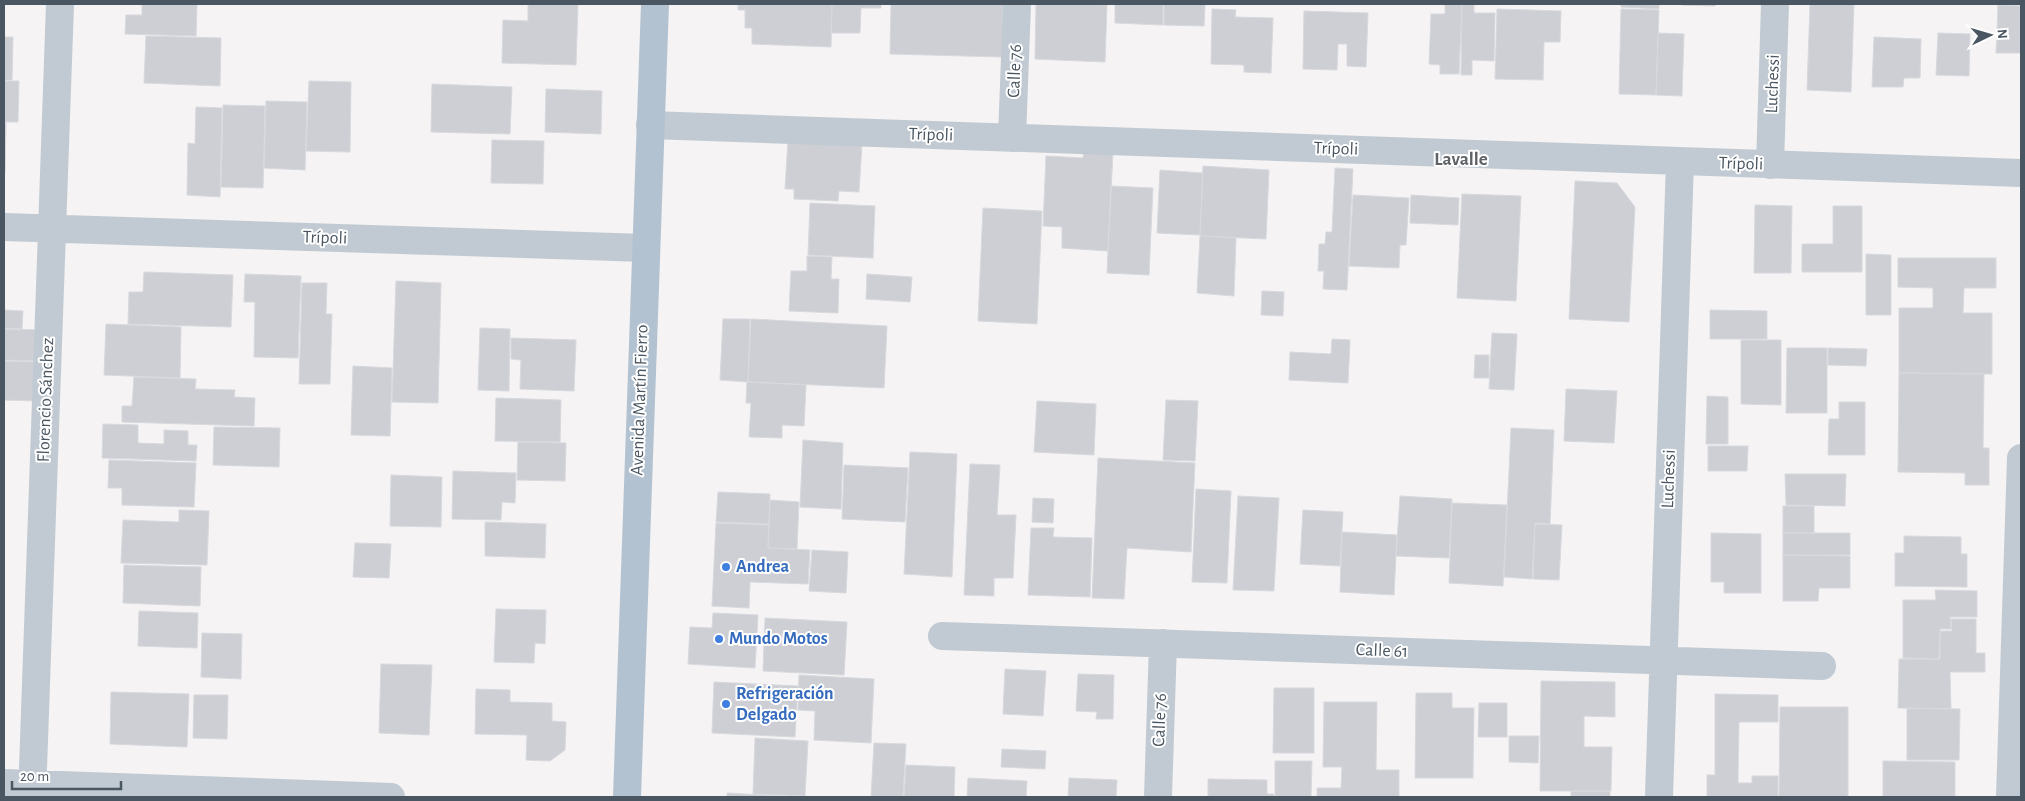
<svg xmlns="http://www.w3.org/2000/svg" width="2025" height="801" font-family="'Alegreya Sans',sans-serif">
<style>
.building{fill:#cdcfd5;stroke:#d7d9de}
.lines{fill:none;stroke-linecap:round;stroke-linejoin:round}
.minor{stroke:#c1cad2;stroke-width:28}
.major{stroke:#b3c2d1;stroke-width:28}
.shop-dot{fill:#3f7fe0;stroke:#fff;stroke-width:2}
.labels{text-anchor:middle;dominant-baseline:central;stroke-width:4;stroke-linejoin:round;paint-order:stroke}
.street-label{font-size:18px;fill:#4a5661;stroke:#fff}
.shop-label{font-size:18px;font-weight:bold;fill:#366cbe;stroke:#fff;text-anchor:start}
.neighbourhood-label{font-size:19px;font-weight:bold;fill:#5f6368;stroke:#fff}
</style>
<rect width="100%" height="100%" fill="#f5f3f3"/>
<!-- building -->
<path class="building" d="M142,4h55l-1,32 -71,-2 1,-19h16z
M528,4h50l-2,61 -74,-2 1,-43 25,1z
M738,4h94l-1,43 -79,-3v-16h-7v-18h-7z
M832,4h49v4h-20l-1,25h-29z
M891,4h112l-1,53 -112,-3z
M1036,4l71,1 -2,57 -70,-3z
M1115,4h48v21l-48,-2z
M1164,4h41l-1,22 -40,-1z
M1445,4h17l-3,70h-19v-9l-11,-1 2,-50h14z
M1462,4h12v9h21l-1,48 -22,-1v15h-11z
M1621,4h38v5l-38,-2z
M1682,4h33v2l-33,-1z
M1810,4h44l-3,88 -44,-2z
M1998,5l23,1v47h-25z
M1212,9l24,1 -1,7 38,1 -2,55 -27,-1v-7l-33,-1z
M1497,9l64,2 -1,31h-16l-1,38 -48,-1z
M1621,9l38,1 -3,85 -37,-1z
M1304,11l64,2 -2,54 -19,-1v-22h-9l-1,26 -34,-1z
M1658,33l26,1 -2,62 -26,-1z
M1938,33l32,1 -1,42 -33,-1z
M146,36l75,2 -1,48 -76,-3z
M4,37h9l-1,43h-8z
M1874,37l47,2 -1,39h-16l-1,9h-31z
M4,81h15l-1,41h-14z
M309,81l42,1 -1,70 -44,-1z
M432,84l80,3 -2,47 -79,-2z
M546,89l56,2 -1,43 -56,-2z
M266,101l41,1 -2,68 -41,-2z
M223,105l42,1 -2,82 -42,-1z
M196,107l26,1 -2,89 -33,-2 1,-52 7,1z
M4,123h2l-1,50h-1z
M492,140l52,1 -1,43 -52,-1z
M788,140l74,4 -3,48 -20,-1 -1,10 -44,-2v-10h-9z
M1084,149l29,2 -5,100 -46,-3v-21l-19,-1 3,-70 37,2z
M1203,166l66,4 -3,69 -66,-3z
M1335,168l18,1 -6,121 -24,-1 1,-18h-6l1,-27h6l1,-12h6z
M1160,170l43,3 -3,62 -43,-2z
M1575,181l42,2 18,24 -6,115 -60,-3z
M1111,186l42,2 -4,87 -42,-2z
M1462,194l59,2 -5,105 -59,-3z
M1353,195l56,3 -3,47h-6l-1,23 -50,-2z
M1411,195l48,3 -1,27 -48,-2z
M810,203l65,3 -2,52 -65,-3z
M1755,205l37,1 -1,67h-37z
M1833,206h29v66h-60v-28h31z
M983,208l59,3 -5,113 -59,-3z
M1200,236l36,2 -2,58 -37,-3z
M1866,254l25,1v60h-25z
M807,256l25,1 -1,22h8l-1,34 -49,-2 2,-40h16z
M1898,258h98v30h-32l-1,25h29v61l-93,-1v-65h34v-20l-35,-1z
M144,272l89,3 -2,52 -103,-3 1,-32h14z
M245,274l56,2 -3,82 -44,-1 1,-55h-11z
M867,274l45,3 -2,25 -44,-3z
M396,281l45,2 -3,120 -46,-1z
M302,283h25l-1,31h6l-2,70h-31z
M1262,291l22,1 -1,24 -22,-1z
M4,310l19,1 -1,18 -18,-1z
M1710,310l57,1v28h-57z
M723,319h27l-2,63 -28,-2z
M751,319l136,7 -3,62 -136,-6z
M106,324l75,3 -1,51 -76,-3z
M480,328l30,1 -1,62 -31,-1z
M4,329l36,1 -1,31 -35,-1z
M1492,333l25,1 -3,56 -25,-1z
M511,338l65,2 -2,51 -54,-2 1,-29 -10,-1z
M1332,339l18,1 -2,43 -59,-3 1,-28 41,2z
M1741,340h40v65l-40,-1z
M1787,348h40v65h-41z
M1828,348l39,1 -1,17 -38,-1z
M1475,355h14v23h-15z
M4,361l35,1 -2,39 -33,-1z
M353,366l39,2 -2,68 -39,-1z
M1899,373l85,1 -1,74h6v37h-24v-12l-67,-1z
M134,377l62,2 -1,10 40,1 -1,7 21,1 -1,28 -132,-4v-16h10z
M747,382l59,3 -2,41 -22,-1v13l-33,-1 2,-34h-5z
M1566,389l51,2 -3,52 -50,-2z
M1707,396l21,1v47h-22z
M496,398l65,2 -1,42 -65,-1z
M1166,400l32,1 -3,60 -32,-1z
M1037,401l59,3 -2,51 -60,-3z
M1839,402h26v53h-37l1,-36h10z
M103,424l35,1v18l26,1v-14l24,1v14h9l-1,16 -94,-3z
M214,427l66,1 -1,39 -66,-2z
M1511,428l43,2 -4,94 -15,-1 -3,56 -28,-2z
M803,440l40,3 -2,66 -41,-2z
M518,442l48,1 -1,38 -48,-1z
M1708,446h40l-1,25h-39z
M910,452l47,2 -5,123 -48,-3z
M1098,458l97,5 -4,89 -64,-4 -3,51 -32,-1z
M109,460l87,3 -2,44 -72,-2v-17h-14z
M970,464l30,1 -3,50h19l-3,63h-19v18l-30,-1z
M844,465l64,3 -3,54 -63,-3z
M453,471l63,2 -1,30 -13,-1 -1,18 -49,-1z
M1785,474h61l-1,32 -59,-1z
M391,475l51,2 -1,50 -51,-1z
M1196,489l35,2 -4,92 -35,-1z
M718,492l52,2 -1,30 -53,-2z
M1238,496l41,2 -5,93 -41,-1z
M1400,496l52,3 -3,59 -53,-2z
M1033,498l21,1 -1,24 -21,-1z
M770,500l29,2 -2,47 -29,-1z
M1452,503l55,2 -4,81 -54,-3z
M1783,506h31v27h-31z
M179,510l30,1 -2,54 -86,-2 2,-43 56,2z
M1303,510l40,2 -3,54 -40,-2z
M485,522l61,2 -1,34 -60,-2z
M716,523l53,2 -1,23 42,2 -2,34 -58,-2 -1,26 -37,-2z
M1535,524l27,1 -3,55 -26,-1z
M1031,528h23l-1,9 39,1 -2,59 -62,-2z
M1342,532l55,3 -3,60 -54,-3z
M1711,533l50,1v59h-37v-11h-13z
M1783,533h67v22h-67z
M1904,536l57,1v17h6v33l-72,-1v-33h9z
M355,543l36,1 -2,34 -36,-1z
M812,550l36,2 -2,41 -37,-2z
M1783,555l67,1v32h-31l-1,13h-35z
M124,565l77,2 -1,39 -77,-3z
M1935,590l42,1v26h-27l1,12h-11l-1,30 -36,-1v-58h33z
M496,609l50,1 -1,34 -10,-1 -1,20 -40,-1z
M139,611l59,2 -1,35 -59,-2z
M713,613l45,2 -3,53 -67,-4 2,-37 22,1z
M765,618l82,4 -3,53 -81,-4z
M1951,619h25v34h9v19h-35l1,37 -53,-1 1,-49h41v-28h12z
M202,633l40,1 -1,45 -40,-2z
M381,664l51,1 -3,70 -50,-2z
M1005,669l41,2 -3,45 -40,-2z
M1078,674l36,1 -1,44h-17l1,-7 -21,-1z
M799,675l75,4 -3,64 -57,-3 1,-29 -17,-1z
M1541,681l74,1v35l-31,-1v31h28l-1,44h-71z
M714,682l84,4 -3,51 -83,-4z
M1274,688h40v65h-41z
M476,689l34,1v12l42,1v18l14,1 -1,28 -15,11 -24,-1 1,-25 -52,-1z
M111,692l78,2 -2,53 -77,-3z
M1416,693h36v15h22l-1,70h-58z
M1715,694l63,1v27h-39l-1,61h14v-7h26v21h-71v-22h8z
M194,695h34l-1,44 -34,-1z
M1324,702h53l-1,68h23v27h-82v-9h24l1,-21h-19z
M1479,703h28v34h-29z
M1780,707h68v90h-69z
M1907,708l53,1 -1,51h-52z
M1509,736h30l-1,27 -29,-1z
M755,738l53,3 -3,55 -52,-2z
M874,743l32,1 -3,53h-32z
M1002,749l44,2 -1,18 -44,-2z
M1275,761h37l-1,36h-36z
M1883,761l72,1v35h-72z
M906,765l49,2 -1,30h-50z
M968,778l59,3 -1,16h-59z
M1069,778l48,2 -1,17h-48z
M1208,779l59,1v14h7v3h-66z
M1571,791h39v6h-39z
M727,793l54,3v1h-54z"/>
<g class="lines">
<!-- minor -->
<path class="minor" d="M650,125l1371,48
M1012,138l5,-134
M1770,165l5,-161
M4,227l641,21
M942,636l880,30
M4,783l387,14
M32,797l28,-793
M1158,797l5,-154
M1659,797l21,-636
M2010,797l11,-339"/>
<!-- major -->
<path class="major" d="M627,797l28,-793"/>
</g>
<!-- markers -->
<g class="shop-dot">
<circle cx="726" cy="567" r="5"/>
<circle cx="719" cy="639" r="5"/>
<circle cx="726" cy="704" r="5"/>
</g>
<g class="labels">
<!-- street labels -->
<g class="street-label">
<text transform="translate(1015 71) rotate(-88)">Calle 76</text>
<text transform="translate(1773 84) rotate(-88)">Luchessi</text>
<text transform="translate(931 135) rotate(2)">Trípoli</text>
<text transform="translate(1336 149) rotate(2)">Trípoli</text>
<text transform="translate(1741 164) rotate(2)">Trípoli</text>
<text transform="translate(325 238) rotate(2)">Trípoli</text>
<text transform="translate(46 400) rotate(-88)">Florencio Sánchez</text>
<text transform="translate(640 400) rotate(-88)">Avenida Martín Fierro</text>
<text transform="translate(1669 479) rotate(-88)">Luchessi</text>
<text transform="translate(1382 651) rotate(2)">Calle 61</text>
<text transform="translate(1160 720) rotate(-88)">Calle 76</text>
</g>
<!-- shop labels -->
<g class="shop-label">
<text x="736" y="567">Andrea</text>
<text x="729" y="639">Mundo Motos</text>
<text x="736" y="694">Refrigeración<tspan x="736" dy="21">Delgado</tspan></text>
</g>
<!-- neighbourhood labels -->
<g class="neighbourhood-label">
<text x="1461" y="159">Lavalle</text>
</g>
</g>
<!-- border -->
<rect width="2025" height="801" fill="none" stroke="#4a5661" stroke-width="10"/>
<!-- north arrow -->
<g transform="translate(1990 35) rotate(85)" stroke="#ffffff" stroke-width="4" paint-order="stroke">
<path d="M0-4L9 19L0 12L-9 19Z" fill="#4a5661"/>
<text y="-8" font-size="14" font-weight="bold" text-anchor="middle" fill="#4a5661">N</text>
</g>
<!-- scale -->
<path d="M12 781v8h109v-8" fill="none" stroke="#4a5661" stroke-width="2.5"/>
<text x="20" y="781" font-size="15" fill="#4a5661" stroke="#ffffff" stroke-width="4" paint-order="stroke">20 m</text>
</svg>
